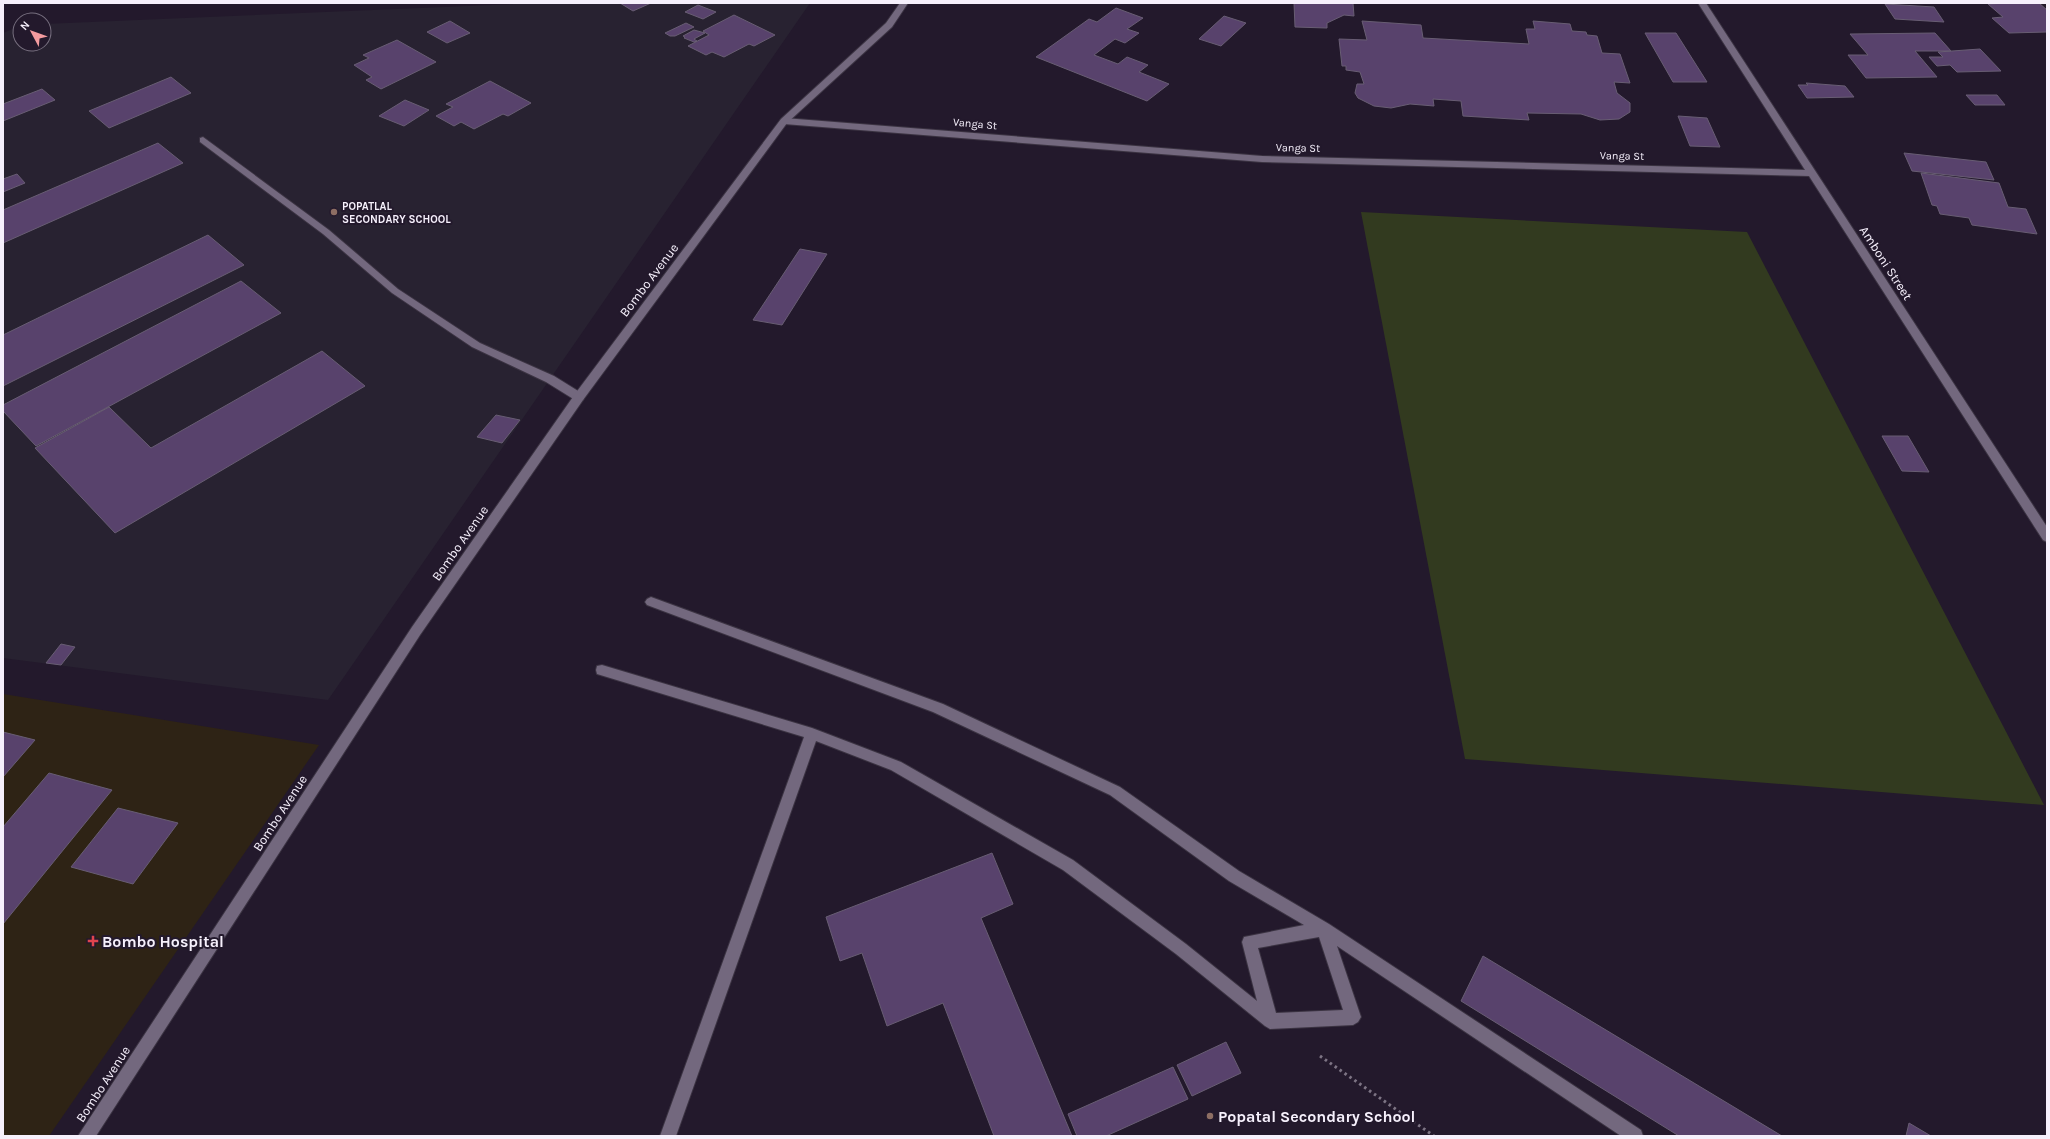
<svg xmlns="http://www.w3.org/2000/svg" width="2050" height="1139" font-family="Karla,sans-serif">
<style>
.education{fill:#282231}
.medical{fill:#2e2315}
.green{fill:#323a1f}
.building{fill:#58426c;stroke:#685d73}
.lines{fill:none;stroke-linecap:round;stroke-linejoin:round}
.service-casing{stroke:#3b3342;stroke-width:2}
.minor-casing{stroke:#3b3342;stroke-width:2}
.tertiary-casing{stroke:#3b3342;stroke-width:2}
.path{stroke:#7d7484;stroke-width:3;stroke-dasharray:2.5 3.5;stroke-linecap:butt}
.service{fill:#73687e;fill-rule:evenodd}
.minor{fill:#73687e;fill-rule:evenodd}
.tertiary{fill:#73687e;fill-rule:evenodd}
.education-dot{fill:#8d6e63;stroke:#23192c;stroke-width:1.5}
.health-dot{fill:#e0444e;stroke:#23192c;stroke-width:1.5}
.labels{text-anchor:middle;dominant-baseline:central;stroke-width:4;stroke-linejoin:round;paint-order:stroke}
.far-street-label{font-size:11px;fill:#f6f0fc;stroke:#23192c}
.far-poi-label{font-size:11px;font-weight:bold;fill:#f6f0fc;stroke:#23192c;text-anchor:start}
.street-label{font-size:13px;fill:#f6f0fc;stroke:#23192c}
.near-poi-label{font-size:16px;font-weight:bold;fill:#f6f0fc;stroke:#23192c;text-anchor:start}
</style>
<rect width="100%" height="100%" fill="#23192c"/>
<!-- education -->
<path class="education" d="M539,3h271l-482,697 -325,-42v-625l17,-7v18h24v-20z"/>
<!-- medical -->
<path class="medical" d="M3,694l316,51 -270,391h-46z"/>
<!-- green -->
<path class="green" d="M1361,212l386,20 297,573 -579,-46z"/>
<!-- building -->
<path class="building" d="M620,3h31l-18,8z
M1294,3h59l1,13 -10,-1 -17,8v5l-32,-1z
M2009,3h30l8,7v22l-38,1 -17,-15 11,-1 -15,-13z
M1885,4l49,3 10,15 -49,-3z
M698,5l18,7 -13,7 -18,-7z
M1116,8l27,10 -16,11 12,4 -14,10 -10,-4 -21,16 24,9 9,-7 21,8 -9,7 30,12 -22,17 -111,-44 53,-38 8,3z
M734,15l41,20 -21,11 -5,-2 -25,13 -12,-5 -6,3 -18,-9 21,-11 -6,-4z
M1224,16l22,7 -25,23 -22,-7z
M450,21l20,12 -23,10 -20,-11z
M1362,21l59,4 2,13 106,6 -3,-15h9l-2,-8 37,3 2,7 14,1 1,3 10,1 5,17 18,1 10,29 -16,-1 3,11 13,10v9l-11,7 -19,1 -19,-6 -54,-1 2,7 -66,-4 -2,-15 -28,-2 1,7 -24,-2 -19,4 -17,-2 -16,-8 -3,-5 2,-9h7l-4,-12 -14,-2v-4h-4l-3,-27 28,1z
M686,23l8,4 -19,9h-5l-5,-3z
M694,30l11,3 -11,6 3,2 -3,1 -10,-4 1,-1 -2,-1z
M1645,33h31l31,49h-34z
M1935,33l16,18h-36l22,26 -71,1 -18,-23h20l-18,-21z
M397,40l39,22 -55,27 -15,-9 6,-3 -18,-12 15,-7 -6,-3z
M1980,49l21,22 -44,1 -7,-7 -13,1 -8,-9h14l-5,-5z
M171,77l20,16 -82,35 -20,-17z
M490,81l41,22 -23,13 -5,-2 -29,15 -13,-7 -7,4 -18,-10 17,-9 -7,-3z
M1806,83l39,3 9,11 -47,1 -9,-13h10z
M42,89l13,11 -52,21v-17z
M1966,95h31l8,10h-30z
M405,100l24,10 -25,16 -25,-10z
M1678,116l29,2 13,29 -30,-1z
M158,143l25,20 -180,80v-33z
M1904,153l82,9 8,18 -82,-9z
M1921,173l78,10 9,24 18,2 11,25 -65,-9 -3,-7 -29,-4 -3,-8 -5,-1z
M17,174l8,9 -22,9v-13z
M208,235l36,30 -241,121v-51z
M800,249l27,5 -45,71 -29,-5z
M241,281l40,32 -245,133 -33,-35v-6z
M322,351l43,35 -250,147 -80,-85 74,-41 42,41z
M496,415l24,5 -18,23 -25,-6z
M1882,436h26l21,36 -27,-1z
M61,644l14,3 -14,18 -15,-2z
M3,732l32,8 -32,37z
M49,773l63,17 -109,134v-97z
M118,808l60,15 -45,61 -62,-17z
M992,853l21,51 -32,14 91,218h-78l-51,-133 -56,23 -25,-73 -22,8 -14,-44z
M1483,956l299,180h-103l-218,-135z
M1226,1042l15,31 -49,23 -15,-31z
M1173,1067l15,32 -82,37h-29l-9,-22z
M1909,1123l22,13h-25z"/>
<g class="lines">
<defs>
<path id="service" d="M203,137l126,93 69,59 82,54 74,33 29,18 1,3 -1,3h-8l-29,-18 -74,-35 -80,-54 -69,-59 -123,-92v-4z
M651,597l292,107 177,83 119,84 90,53 312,206 2,6h-22l-284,-190 24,71 -3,5 -5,3 -83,4 -5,-3 -89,-72 -113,-84 -172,-100 -75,-29 -140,395h-16l144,-399 -207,-63 -1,-4 1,-4 5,-1 210,63 89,34 172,98 113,84 71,57 -15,-59 2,-5 60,-12 -75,-44 -119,-86 -177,-83 -286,-107 -2,-3 2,-3zM1319,937l24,73 -67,3 -18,-65z"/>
<path id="minor" d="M1698,3h8l341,524v15l-4,-2 -234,-364 -547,-14 -478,-38 -4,-3 4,-3 478,38 543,14z"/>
<path id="tertiary" d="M900,3h8l-16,24 -105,96 -204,277 -163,235 -324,501h-18l334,-509 163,-233 206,-275 105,-96z"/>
</defs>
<!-- service casing -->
<use href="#service" class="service-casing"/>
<!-- minor casing -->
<use href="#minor" class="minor-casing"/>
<!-- tertiary casing -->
<use href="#tertiary" class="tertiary-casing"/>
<!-- path -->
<path class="path" d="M1320,1056l114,80"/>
<!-- service -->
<use href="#service" class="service"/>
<!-- minor -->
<use href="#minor" class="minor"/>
<!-- tertiary -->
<use href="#tertiary" class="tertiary"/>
</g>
<!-- markers -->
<g class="education-dot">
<circle cx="334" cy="212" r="4"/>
<circle cx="1210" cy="1116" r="4"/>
</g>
<path class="health-dot" d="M91 935h4v4h4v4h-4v4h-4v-4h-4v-4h4z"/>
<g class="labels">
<!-- far-street labels -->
<g class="far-street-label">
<text transform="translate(975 124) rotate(5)">Vanga St</text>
<text transform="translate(1298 148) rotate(1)">Vanga St</text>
<text transform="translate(1622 156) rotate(1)">Vanga St</text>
</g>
<!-- far-poi labels -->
<g class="far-poi-label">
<text x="342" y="206">POPATLAL<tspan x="342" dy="13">SECONDARY SCHOOL</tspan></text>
</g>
<!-- street labels -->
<g class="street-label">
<text transform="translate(1886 263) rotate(57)">Amboni Street</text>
<text transform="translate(649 280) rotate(-53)">Bombo Avenue</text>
<text transform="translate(460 543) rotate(-55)">Bombo Avenue</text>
<text transform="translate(280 813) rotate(-57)">Bombo Avenue</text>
<text transform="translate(103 1084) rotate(-57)">Bombo Avenue</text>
</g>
<!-- near-poi labels -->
<g class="near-poi-label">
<text x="102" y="941">Bombo Hospital</text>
<text x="1218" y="1116">Popatal Secondary School</text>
</g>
</g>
<!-- border -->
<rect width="2050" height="1139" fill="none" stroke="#f6f0fc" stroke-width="8"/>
<!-- north arrow -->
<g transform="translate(32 32) rotate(311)"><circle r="19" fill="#23192c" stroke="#776f7f"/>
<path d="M0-3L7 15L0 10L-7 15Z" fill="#f49b9f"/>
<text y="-6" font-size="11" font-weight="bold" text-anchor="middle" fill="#f6f0fc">N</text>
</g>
</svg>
